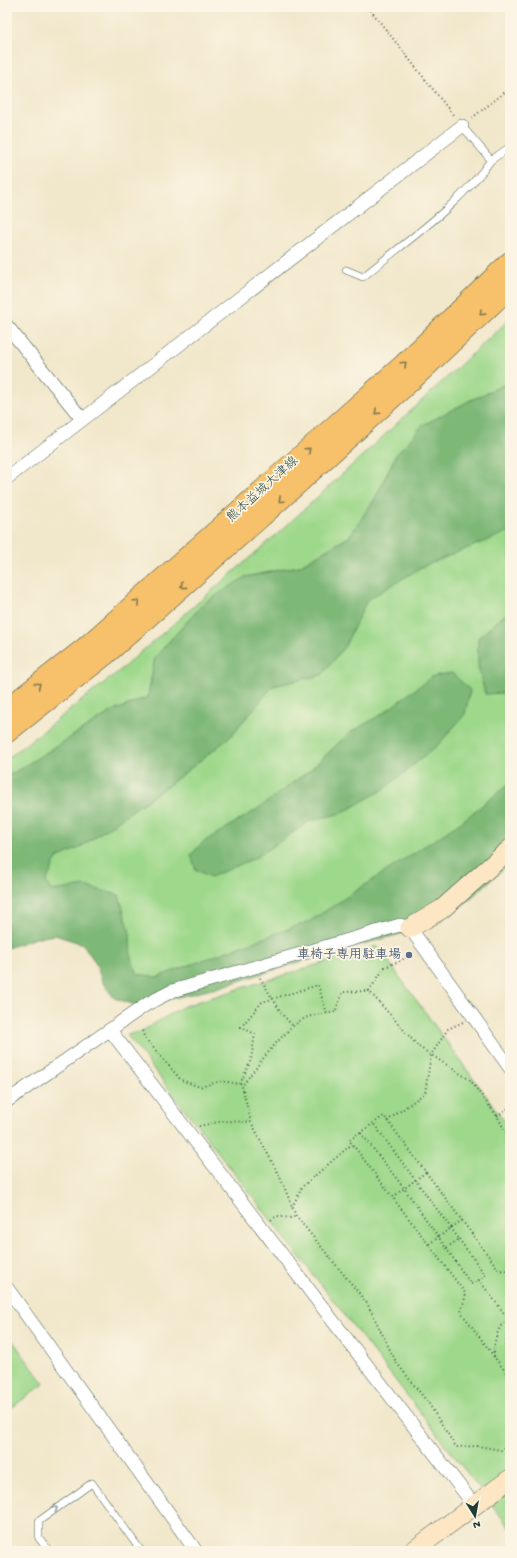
<svg xmlns="http://www.w3.org/2000/svg" width="517" height="1558" font-family="'Gochi Hand','Klee One',sans-serif">
<style>
.green{fill:#9ed88b;stroke:#5e8a60}
.forest{fill:#7eb877;stroke:#4e7a56}
.lines{fill:none;stroke-linecap:round;stroke-linejoin:round}
.lane-casing{stroke:#3e564b;stroke-width:8}
.street-casing{stroke:#3e564b;stroke-width:14}
.secondary-casing{stroke:#3e564b;stroke-width:20}
.primary-casing{stroke:#3e564b;stroke-width:22}
.path{stroke:#3e564b;stroke-width:2;stroke-dasharray:1 3;stroke-linecap:butt}
.lane{stroke:#fff;stroke-width:7}
.street{stroke:#fff;stroke-width:13}
.secondary{stroke:#fce6c4;stroke-width:19}
.primary{stroke:#f7c06b;stroke-width:21}
.oneway{stroke:#80784d}
.oneway2{stroke:#8f9e9a}
.service-dot{fill:#5c6f8a;stroke:#fcf5e5;stroke-width:1.5}
.labels{text-anchor:middle;dominant-baseline:central;stroke-width:3.5;stroke-linejoin:round;paint-order:stroke}
.street-label{font-size:13px;fill:#1f3d34;stroke:#fcf5e5}
.service-label{font-size:13px;font-weight:bold;fill:#4e5e75;stroke:#fcf5e5;text-anchor:end}
</style>
<rect width="100%" height="100%" fill="#fcf5e5"/>
<filter id="ink" filterUnits="userSpaceOnUse"><feTurbulence type="fractalNoise" baseFrequency=".025" numOctaves="2"/><feDisplacementMap in="SourceGraphic" scale="8" xChannelSelector="R" yChannelSelector="G"/><feConvolveMatrix kernelMatrix="1 2 1 2 8 2 1 2 1" color-interpolation-filters="sRGB"/></filter>
<filter id="wash" filterUnits="userSpaceOnUse"><feTurbulence type="fractalNoise" baseFrequency=".012" numOctaves="4" result="noise"/><feDisplacementMap in="SourceGraphic" scale="16" xChannelSelector="R" yChannelSelector="G"/><feGaussianBlur stdDeviation="0.9" result="paint"/><feColorMatrix in="noise" values="0 0 0 0 0 0 0 0 0 0 0 0 0 0 0 0 0 1.4 0 .05"/><feComposite in="paint" operator="in"/></filter>
<g filter="url(#wash)">
<rect width="100%" height="100%" fill="#f1e7cb"/>
<!-- green -->
<path class="green" d="M510,319v63l-41,19 -73,54 -20,42 -27,40 -50,29 -54,11 -90,80 -7,40 -37,15 -104,65v-18l111,-87 166,-144z
M510,439v369l-103,88 -273,96 -18,-35 -95,-56 6,-51z
M377,946l133,183v399l-383,-493 15,-4 42,-25z
M7,1333l37,51 -37,27z"/>
<!-- forest -->
<path class="forest" d="M510,382v149l-86,35 -57,34 -22,46 -23,29 -49,11 -44,52 -56,44 -94,66 -22,10 -11,24 5,9 34,-5 34,9 11,38 1,26 7,15 19,3 153,-56 150,-98 50,-40v80l-46,41 -28,20 -133,37 -90,28 -75,17 -24,-8 -11,-15 -8,-21 -12,-18 -28,-9 -19,3 -29,10v-171l104,-65 37,-15 7,-40 48,-53 42,-27 54,-11 50,-29 27,-40 20,-42 27,-30 46,-24z
M510,610v79l-6,4 -19,1 -7,-28v-28z
M452,673l18,17 -5,24 -26,30 -55,45 -42,24 -32,8 -53,36 -46,20 -15,-7 -5,-15 11,-12 54,-33 54,-40 38,-36 34,-20 51,-38z"/>
</g>
<g filter="url(#ink)">
<g class="lines">
<defs>
<path id="lane" d="M462,126l29,34 19,-13
M346,270l17,7c42,-35 97,-72 128,-117
M49,1551l-10,-13v-17l53,-38 49,68"/>
<path id="street" d="M7,326l75,93
M7,478l455,-352
M110,1030l364,475
M7,1101l140,-97 25,-13 228,-66 10,3 100,140
M7,1288l189,263"/>
<path id="secondary" d="M410,928l32,-19 68,-60
M413,1551l97,-72"/>
<path id="primary" d="M7,709l78,-61 317,-282 108,-104
M7,732l99,-78 166,-147 145,-132 93,-88"/>
</defs>
<!-- lane casing -->
<use href="#lane" class="lane-casing"/>
<!-- street casing -->
<use href="#street" class="street-casing"/>
<!-- secondary casing -->
<use href="#secondary" class="secondary-casing"/>
<!-- primary casing -->
<use href="#primary" class="primary-casing"/>
<!-- path -->
<path class="path" d="M368,7l86,109
M472,118l38,-30
M260,978l22,36 11,12
M369,991l16,-24 28,-12
M142,1031l3,7 36,42 19,7 21,-6 19,3
M240,1084l11,-24 4,-26 -14,-7 21,-25 56,-17 9,29
M497,1116l13,-9
M387,1121l38,-28 6,-38 17,-26 15,-7
M199,1126l24,-5 28,1
M361,1133l43,55 42,60 13,-9 -86,-116
M510,1140l-13,-24 -27,-36 -51,-33 -50,-56 -26,1 -8,20c-9,2 -19,2 -27,5 -22,8 -51,50 -66,69l9,36 29,55 16,39 71,87 29,59 33,42 27,43 22,-1 23,4 9,-7
M393,1197l33,-25
M292,1207l11,-21 49,-42
M271,1220l6,-4 14,2 5,-2
M459,1239l26,36 -6,5 31,41
M429,1244l33,-24
M446,1248l25,36 8,-4
M510,1271l-11,-1 -115,-154 -35,24 117,154 -5,18 49,66
M510,1329c-5,8 -6,17 0,25
M494,1357c0,-16 2,-30 16,-40
M510,1503v2"/>
<!-- lane -->
<use href="#lane" class="lane"/>
<!-- street -->
<use href="#street" class="street"/>
<!-- secondary -->
<use href="#secondary" class="secondary"/>
<!-- primary -->
<use href="#primary" class="primary"/>
</g>
<!-- one-way arrows -->
<defs><path id="oneway-chevron" d="M-2-3.5L2.5 0L-2 3.5" fill="none" stroke-width="1.6" stroke-linecap="round" stroke-linejoin="round"/></defs>
<g class="oneway">
<use href="#oneway-chevron" transform="translate(482 313) rotate(136)"/>
<use href="#oneway-chevron" transform="translate(404 364) rotate(-43)"/>
<use href="#oneway-chevron" transform="translate(377 412) rotate(138)"/>
<use href="#oneway-chevron" transform="translate(308 450) rotate(-42)"/>
<use href="#oneway-chevron" transform="translate(281 500) rotate(138)"/>
<use href="#oneway-chevron" transform="translate(183 586) rotate(139)"/>
<use href="#oneway-chevron" transform="translate(137 602) rotate(-42)"/>
<use href="#oneway-chevron" transform="translate(38 685) rotate(-38)"/>
</g>
<use class="oneway2" href="#oneway-chevron" transform="translate(55 1509) rotate(-35)"/>
</g>
<!-- markers -->
<circle class="service-dot" cx="409" cy="955" r="4"/>
<g class="labels">
<!-- street labels -->
<g class="street-label">
<text transform="translate(263 490) rotate(-42)">熊本益城大津線</text>
</g>
<!-- service labels -->
<g class="service-label">
<text x="401" y="955">車椅子専用駐車場</text>
</g>
</g>
<!-- margin -->
<rect width="517" height="1558" fill="none" stroke="#fcf5e5" stroke-width="24"/>
<!-- north arrow -->
<g transform="translate(475 1516) rotate(169)" stroke="#fcf5e5" stroke-width="3" paint-order="stroke">
<path d="M0-3L7 15L0 10L-7 15Z" fill="#1f3d34"/>
<text y="-6" font-size="11" font-weight="bold" text-anchor="middle" fill="#1f3d34">N</text>
</g>
</svg>
